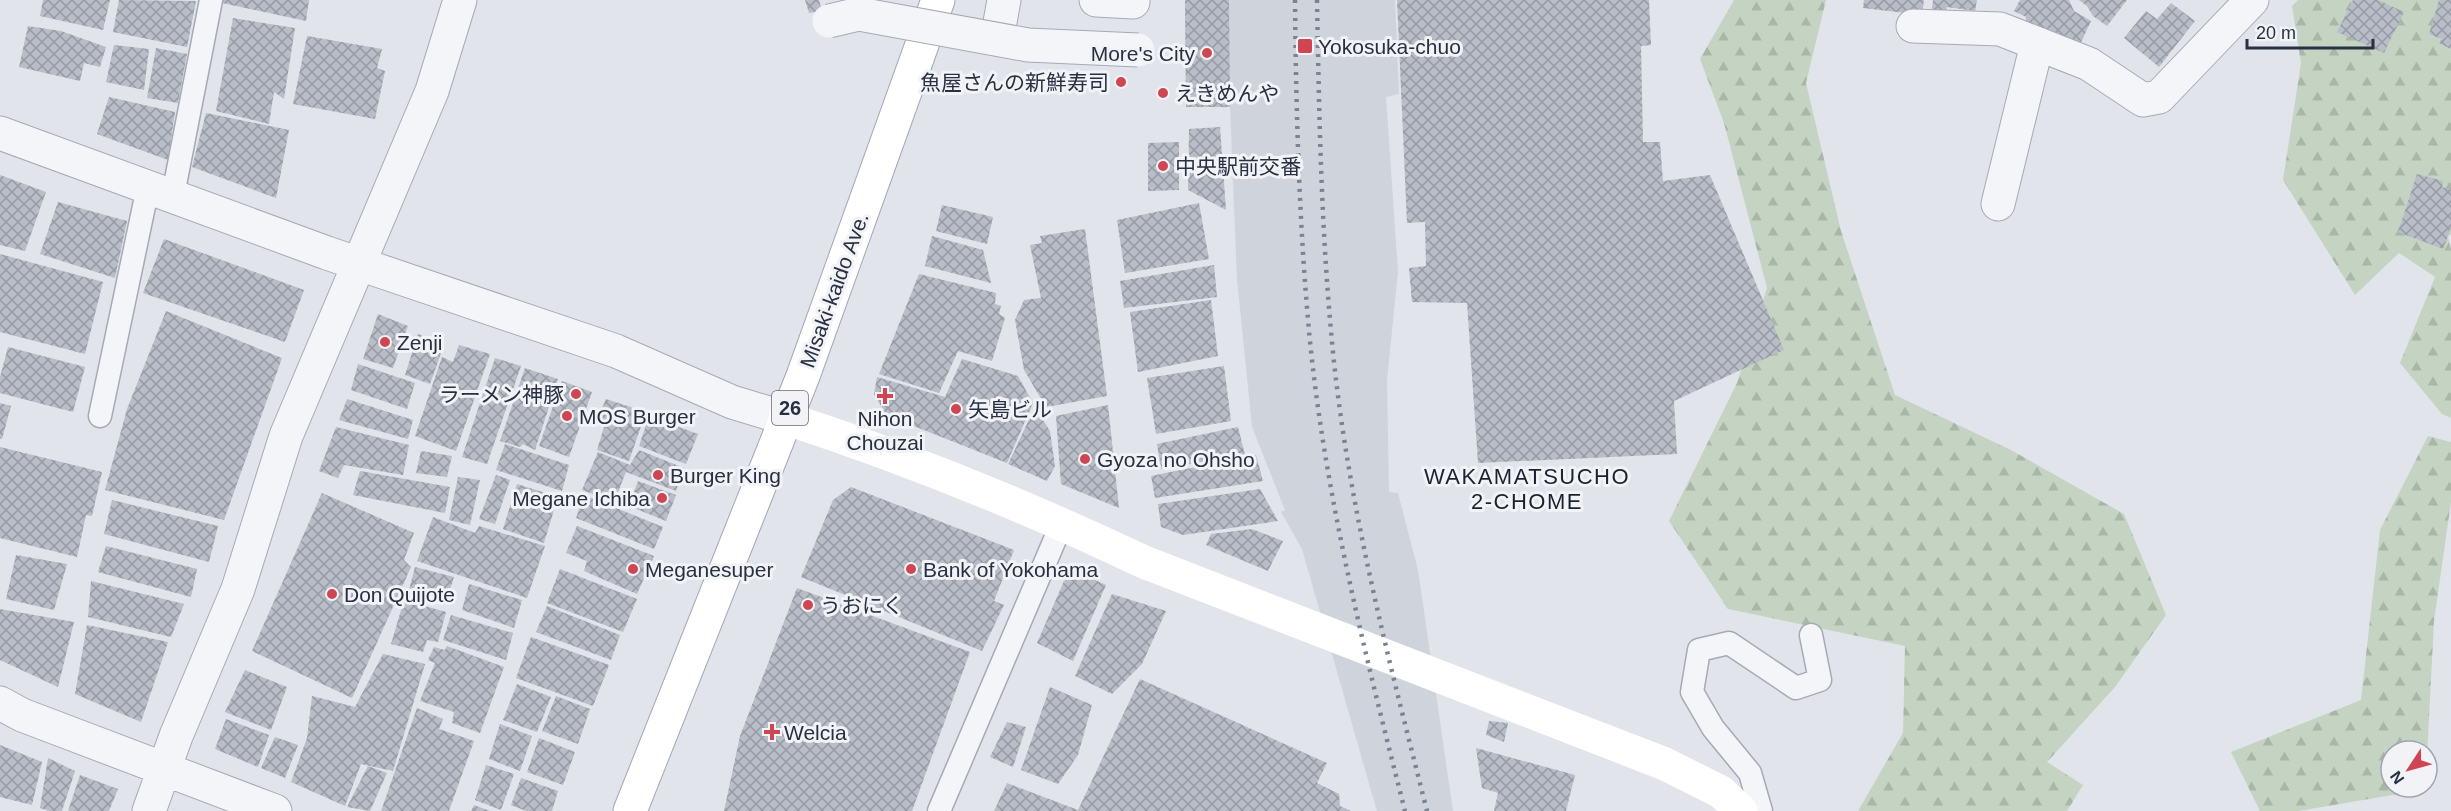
<svg xmlns="http://www.w3.org/2000/svg" width="2451" height="811" font-family="Arial,'Noto Sans JP',sans-serif">
<style>
.built{fill:#cfd3dc}
.forest{fill:url(#forest-firs)}
.building{fill:url(#building-cross-hatch)}
.lines{fill:none;stroke-linecap:round;stroke-linejoin:round}
.lane-casing{stroke:#a6aab4;stroke-width:25}
.street-casing{stroke:#a6aab4;stroke-width:35}
.primary-casing{stroke:#a0a7b6;stroke-width:35}
.lane{stroke:#f4f5f8;stroke-width:22}
.street{stroke:#f4f5f8;stroke-width:33}
.secondary{stroke:#fff;stroke-width:33}
.primary{stroke:#fff;stroke-width:33}
.rail{stroke:#7a8293;stroke-width:4.5;stroke-dasharray:3 6;stroke-linecap:butt}
.street-bridge-casing{stroke:#a6aab4;stroke-width:35;stroke-linecap:butt}
.street-bridge{stroke:#f4f5f8;stroke-width:33}
.poi-dot{fill:#cf4551;stroke:#f1f3f7;stroke-width:2}
.labels{text-anchor:middle;dominant-baseline:central;stroke-width:6;stroke-linejoin:round;paint-order:stroke}
.shield{fill:#f1f3f7;stroke:#656a78;stroke-width:1.5}
.shield-label{font-size:20px;font-weight:bold;fill:#293042}
.poi-label{font-size:21px;fill:#293042;stroke:#f1f3f7;text-anchor:start}
.street-label{font-size:21px;fill:#293042;stroke:#f1f3f7}
.neighbourhood-label{font-size:22px;letter-spacing:1.5px;fill:#1b2232;stroke:#f1f3f7}
</style>
<defs>
<pattern id="forest-firs" width="22" height="20" patternUnits="userSpaceOnUse" patternTransform="scale(1.5)"><rect width="22" height="20" fill="#c5d4c2"/><path d="M5 1l3.5 6h-7zM16 11l3.5 6h-7z" fill="#a9b6a8"/></pattern>
<pattern id="building-cross-hatch" width="8" height="8" patternUnits="userSpaceOnUse" patternTransform="scale(1.5)"><rect width="8" height="8" fill="#b8bdc7"/><path d="M0 0l8 8M0 8l8-8" fill="none" stroke="#969aa3"/></pattern>
</defs>
<rect width="100%" height="100%" fill="#e1e4ea"/>
<!-- built -->
<path class="built" d="M1185,0h210l4,94 -13,3 12,175 -11,108 2,112 9,1 20,77 35,241h-76l-1,-3 -74,-259 -21,-37 4,-2 -33,-83 -15,-148 -7,-172h-44z"/>
<!-- forest -->
<path class="forest" d="M1734,0h92l-20,83 35,148 54,164 116,55 113,64 42,101 -51,72 -68,75 36,23 -16,26h-209l45,-78 2,-87 -177,-37 -59,-88 68,-138 30,-95 -43,-165 -24,-64z
M2298,0h153v234l-3,3 3,12v169l-9,-4 -42,-51 35,-86 -36,-24 -44,42 -72,-115 18,-117 -9,-57z
M2428,436l23,6v60l-17,119 -7,136v-6h-36v36h18l-5,6 -105,18h-39l-29,-59 130,-52 19,-170z"/>
<!-- building -->
<path class="building" d="M43,0h67l-7,30 -63,-14z
M119,0l77,1 -9,46 -74,-15z
M222,0h87l-3,21 -84,-18z
M805,0h14l3,11 -13,2z
M1185,0h44l1,107h-44z
M1397,0h252l2,45 -10,1 2,96h17l3,39 47,-6 74,175 -110,51 3,53 -199,9 -11,-160 -55,-1 -3,-34 17,-2 -1,-44 -18,1z
M1864,0h60l-2,15 -59,-7z
M1933,0h44l-2,11 -28,-4 -4,12 -12,-3z
M2020,0h49l5,11 17,10 -13,28 -52,-26v-6l-12,-6z
M2079,0h48l-20,26 -14,-10 -6,-10z
M2353,0h25l26,12 -20,41 -47,-21z
M2439,0h12v49l-12,-6 3,-4 -13,-5z
M2171,3l24,18 -36,46 -35,-29 22,-27 11,8z
M233,18l62,10 -11,71 -10,-7 -5,32 -53,-13z
M28,26l33,5 45,16 -6,20 -16,-4 -4,18 -61,-14z
M307,36l75,13 -5,19 8,3 -10,48 -82,-15z
M114,45l35,4 -5,41 -38,-8z
M156,48l31,6 -9,49 -31,-5z
M109,97l66,15 -7,48 -71,-26z
M206,113l83,17 -13,68 -84,-31z
M1220,127l6,83 -38,-20 1,-61z
M1179,142v48l-31,1v-48z
M2417,174l26,7 -1,6 9,3v38l-8,21 -45,-17z
M0,175l46,17 -21,59 -25,-6z
M58,202l69,19 -12,57 -75,-24z
M1199,203l10,56 -84,14 -8,-53z
M942,205l51,12 -6,27 -51,-13z
M1085,229l22,167 -61,11 -22,-37 -9,-50 9,-20 17,-2 -11,-53 12,-2 -2,-7z
M932,236l51,14 8,33 -66,-17z
M164,239l140,51 -19,52 -142,-49z
M0,254l103,28 -18,72 -85,-22z
M1214,265l3,32 -93,11 -4,-27z
M919,274l77,19 -1,11 6,2 -2,8 6,4 -13,43 -34,-10 -19,42 -60,-19z
M1211,300l7,56 -80,16 -8,-60z
M166,311l116,47 -58,162 -119,-30 22,-81z
M378,314l30,12 -15,42 -30,-9z
M418,334l26,11 -14,39 -25,-9z
M459,345l31,9 -34,97 -41,-15 27,-79 11,5z
M8,347l77,20 -12,45 -73,-19v-16z
M495,358l26,8 -34,98 -25,-7z
M962,359l56,17 15,27 -26,60 -121,-48 -12,-21 3,-17 68,20z
M358,364l57,19 -8,26 -56,-19z
M1224,366l7,55 -75,13 -9,-56z
M525,368l33,11 -23,71 -12,-6 -3,3 -20,-6z
M562,381l30,11 -23,65 -30,-11z
M347,399l66,21 -5,19 -69,-19z
M606,399l40,13 -17,49 -32,-11 8,-26 -9,-2z
M0,403l11,3 -9,33h-2z
M1108,405l11,103 -58,-24 -5,-68z
M1035,407l15,24 5,35 -8,15 -39,-17z
M649,416l49,18 -12,30 -47,-18z
M336,427l73,18 -6,30 -59,-10 -6,13 -19,-7z
M1238,427l7,28 -84,14 -4,-25z
M505,444l64,21 -7,26 -66,-21z
M0,447l102,25 -10,44 -6,-1 -9,42 -77,-19z
M639,450l45,18 -8,23 -50,-19 -12,30 -32,-12 16,-38 32,13z
M421,451l31,5 -5,21 -31,-4z
M1256,455l7,26 -108,17 -4,-22z
M360,471l90,16 -5,26 -92,-18z
M496,475l14,5 -15,44 -16,-5z
M458,477l22,3 -10,45 -21,-5z
M638,481l38,14 -10,26 -37,-15z
M517,484l41,13 -14,46 -41,-14z
M851,487l163,63 -20,51 10,4 -22,46 -181,-74 32,-77z
M1260,489l18,32 -95,14 -22,-8 -3,-23z
M322,493l92,40 -10,27 7,7 -59,131 -100,-47z
M584,495l79,32 -9,22 -78,-31z
M112,500l106,26 -9,36 -105,-28z
M433,517l42,16 4,-7 66,20 -18,52 -110,-37z
M577,526l77,30 -17,38 -53,-23 3,-10 -21,-8z
M1252,529l31,12 -15,30 -62,-26 5,-11z
M106,546l91,23 -6,28 -93,-25z
M16,555l51,9 -13,46 -48,-11z
M415,567l39,10 -9,28 -37,-11z
M560,569l77,30 -14,33 -76,-29z
M1077,572l29,13 -33,76 -36,-18 27,-62z
M91,581l93,23 -13,33 -83,-20z
M469,584l53,16 -8,28 -52,-18z
M797,588l173,64 -58,159h-188l16,-75z
M1112,594l54,17 -24,53 -30,30 -37,-18z
M404,600l42,12 -8,30 -11,-2 -4,12 -32,-8z
M547,606l73,29 -9,25 -75,-28z
M0,609l74,13 -16,65 -58,-27z
M451,615l62,18 -7,27 -63,-20z
M87,625l81,17 -27,80 -66,-28z
M531,637l78,28 -16,41 -77,-28z
M447,646l57,21 -24,66 -28,-10 2,-11 -34,-11 15,-38 -7,-3 6,-13 11,3z
M383,654l42,10 -32,107 -32,-7 -16,42 -54,-24 16,-44 5,-42 43,11z
M245,670l42,17 -16,43 -46,-18z
M1140,679l187,84 -10,20 22,11 1,12 11,5h-357l13,-28 71,27z
M517,684l34,13 -14,35 -34,-12z
M1050,687l42,18 -14,50 -20,29 -37,-14z
M556,696l34,13 -12,35 -36,-13z
M417,708l26,11 -4,10 35,12 -25,70h-68z
M226,719l43,16 -11,32 -43,-18z
M1489,721l19,2 -4,19 -18,-7z
M1007,722l19,5 -13,40 -23,-10z
M500,724l32,12 -12,35 -31,-12z
M275,737l23,8 -13,33 -24,-10z
M539,738l36,14 -12,33 -36,-13z
M0,745l42,17 -10,43 -32,-8z
M1476,748l99,27 -9,36h-72l4,-18 -16,-5z
M48,758l27,13 -13,40h-13l-9,-3z
M486,765l28,9 -13,36 -26,-10z
M368,766l19,7 -17,38 -23,-4z
M80,775l38,14 -9,22h-41z
M521,778l37,13 -6,20h-26l-15,-6z
M474,805l16,6h-19z"/>
<g class="lines">
<defs>
<path id="lane" d="M173,195l38,-195
M100,416l48,-229
M939,811l123,-288
M1761,811l-11,-38 -37,-45 -21,-36 7,-42 30,-7 67,45 24,-8 -9,-45"/>
<path id="street" d="M1096,0l37,2
M1913,26l87,3 89,35 54,36 16,-3 93,-97
M997,39l7,-39
M0,133l327,120 289,98 116,51 53,16
M1998,204l39,-160
M0,703l22,12 253,96
M149,811l27,-75 62,-147 48,-153 146,-345 28,-91"/>
<path id="primary" d="M630,811l173,-435 135,-376"/>
</defs>
<!-- lane casing -->
<use href="#lane" class="lane-casing"/>
<!-- street casing -->
<use href="#street" class="street-casing"/>
<!-- primary casing -->
<use href="#primary" class="primary-casing"/>
<!-- lane -->
<use href="#lane" class="lane"/>
<!-- street -->
<use href="#street" class="street"/>
<!-- secondary -->
<path class="secondary" d="M785,418c122,40 243,89 359,144l521,202 56,28 20,19"/>
<!-- primary -->
<use href="#primary" class="primary"/>
<!-- rail -->
<path class="rail" d="M1295,0c1,110 4,221 14,331 15,161 56,323 96,480
M1317,0c2,110 4,221 14,331 14,163 56,322 96,480"/>
<defs>
<path id="street-bridge" d="M829,21l30,-7 169,31 110,5"/>
</defs>
<!-- street-bridge casing -->
<use href="#street-bridge" class="street-bridge-casing"/>
<!-- street-bridge -->
<use href="#street-bridge" class="street-bridge"/>
</g>
<!-- markers -->
<g class="poi-dot">
<rect x="1297" y="38" width="16" height="16" rx="3"/>
<circle cx="1207" cy="53" r="6"/>
<circle cx="1121" cy="82" r="6"/>
<circle cx="1163" cy="93" r="6"/>
<circle cx="1163" cy="166" r="6"/>
<circle cx="385" cy="342" r="6"/>
<circle cx="576" cy="394" r="6"/>
<path d="M882 387h6v6h6v6h-6v6h-6v-6h-6v-6h6z"/>
<circle cx="956" cy="409" r="6"/>
<circle cx="567" cy="416" r="6"/>
<circle cx="1085" cy="459" r="6"/>
<circle cx="658" cy="475" r="6"/>
<circle cx="662" cy="498" r="6"/>
<circle cx="633" cy="569" r="6"/>
<circle cx="911" cy="569" r="6"/>
<circle cx="332" cy="594" r="6"/>
<circle cx="808" cy="605" r="6"/>
<path d="M769 723h6v6h6v6h-6v6h-6v-6h-6v-6h6z"/>
</g>
<g class="labels">
<!-- shield labels -->
<rect class="shield" x="772" y="391" width="36" height="34" rx="4.5"/>
<g class="shield-label">
<text x="790" y="408">26</text>
</g>
<!-- poi labels -->
<g class="poi-label">
<text x="1318" y="46">Yokosuka-chuo</text>
<text x="1195" y="53" text-anchor="end">More's City</text>
<text x="1109" y="82" text-anchor="end">魚屋さんの新鮮寿司</text>
<text x="1175" y="93">えきめんや</text>
<text x="1175" y="166">中央駅前交番</text>
<text x="397" y="342">Zenji</text>
<text x="564" y="394" text-anchor="end">ラーメン神豚</text>
<text x="968" y="409">矢島ビル</text>
<text x="579" y="416">MOS Burger</text>
<text x="885" y="418" text-anchor="middle">Nihon<tspan x="885" dy="24">Chouzai</tspan></text>
<text x="1097" y="459">Gyoza no Ohsho</text>
<text x="670" y="475">Burger King</text>
<text x="650" y="498" text-anchor="end">Megane Ichiba</text>
<text x="645" y="569">Meganesuper</text>
<text x="923" y="569">Bank of Yokohama</text>
<text x="344" y="594">Don Quijote</text>
<text x="820" y="605">うおにく</text>
<text x="784" y="732">Welcia</text>
</g>
<!-- street labels -->
<g class="street-label">
<text transform="translate(834 290) rotate(-70)">Misaki-kaido Ave.</text>
</g>
<!-- neighbourhood labels -->
<g class="neighbourhood-label">
<text x="1527" y="476">WAKAMATSUCHO<tspan x="1527" dy="25">2-CHOME</tspan></text>
</g>
</g>
<!-- north arrow -->
<g transform="translate(2409 769) rotate(234)"><circle r="28" fill="#f1f3f7" stroke="#a1a5af" stroke-width="1.5"/>
<path d="M0-4.5L10 22L0 15L-10 22Z" fill="#cf4551"/>
<text y="-9" font-size="16" font-weight="bold" text-anchor="middle" fill="#293042">N</text>
</g>
<!-- scale -->
<path d="M2247 39v9h126v-9" fill="none" stroke="#293042" stroke-width="3"/>
<text x="2256" y="39" font-size="18" fill="#293042" stroke="#f1f3f7" stroke-width="4.5" paint-order="stroke">20 m</text>
</svg>
